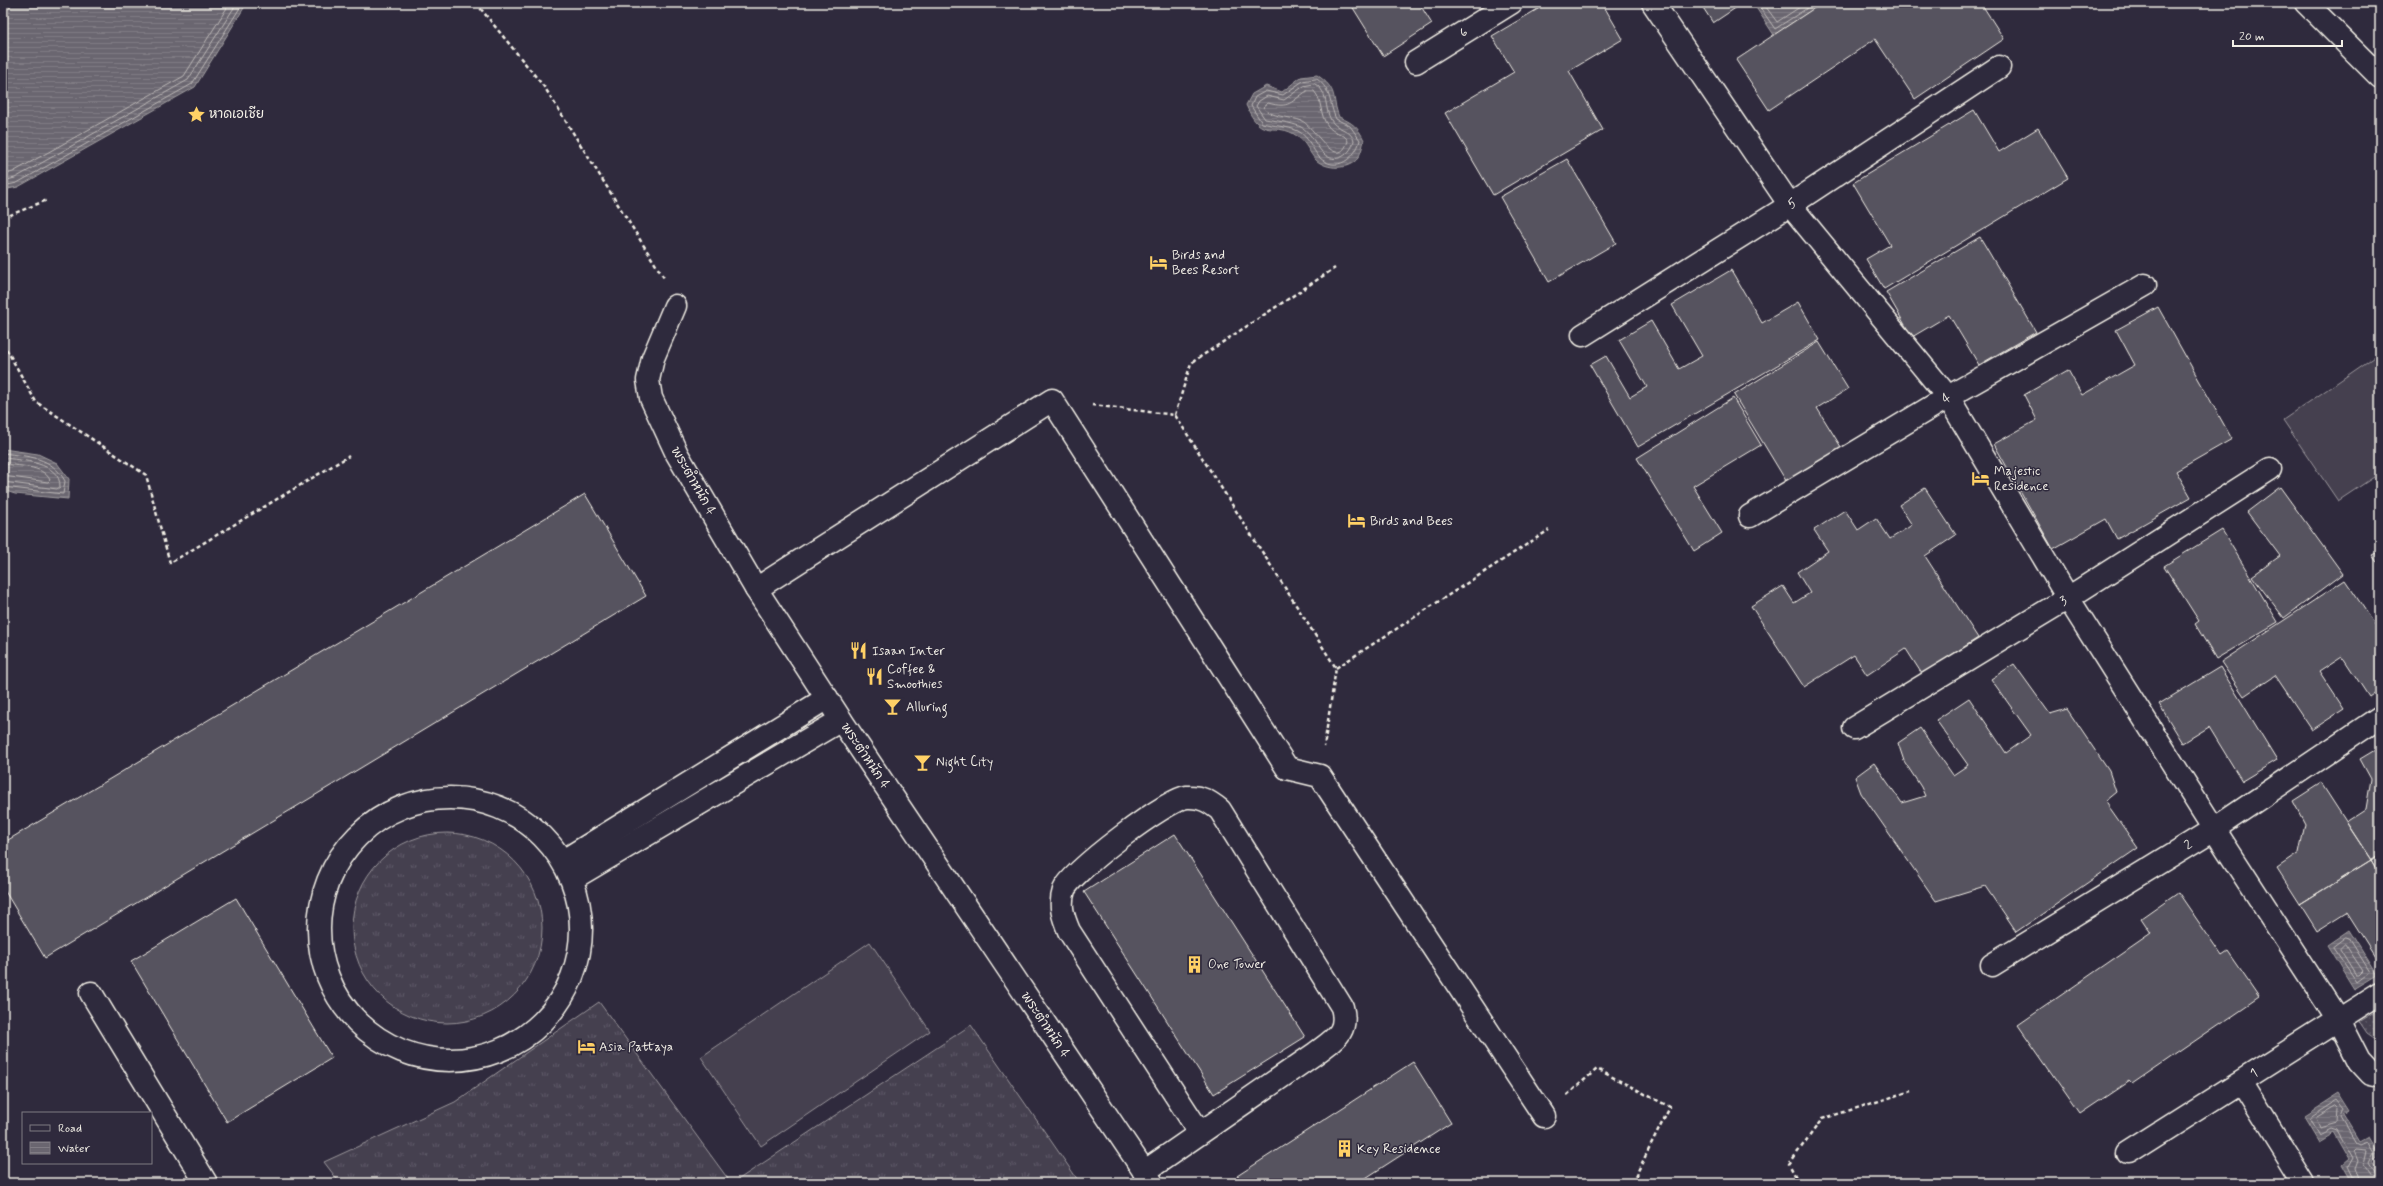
<svg xmlns="http://www.w3.org/2000/svg" width="2383" height="1186" font-family="Mynerve,'Playpen Sans Thai',sans-serif">
<style>
.grass{fill:url(#grass-tufts);stroke:#9c989c}
.garden{fill:url(#garden-dots);stroke:#9c989c}
.pitch{fill:#454050;stroke:#9c989c}
.water{fill:url(#water-rules);stroke:#a19ea0}
.lines{fill:none;stroke-linecap:round;stroke-linejoin:round}
.shore{stroke:#bdb9b8;stroke-width:1}
.building{fill:#56525f;stroke:#f4f1e8}
.minor-casing{stroke:#f4f1e8;stroke-width:25}
.path{stroke:#f4f1e8;stroke-width:2.5;stroke-dasharray:4 3;stroke-linecap:butt}
.minor{stroke:#2f2a3d;stroke-width:22}
.labels{text-anchor:middle;dominant-baseline:central;stroke-width:3;stroke-linejoin:round;paint-order:stroke}
.street-label{font-size:13px;fill:#f4f1e8;stroke:#2f2a3d}
.poi-label{font-size:13px;fill:#f4f1e8;stroke:#2f2a3d;text-anchor:start}
</style>
<defs>
<pattern id="grass-tufts" width="24" height="20" patternUnits="userSpaceOnUse"><rect width="24" height="20" fill="#454050"/><path d="M3 7l-1-3M5 7V3M7 7l1-3M15 17l-1-3M17 17v-4M19 17l1-3" fill="none" stroke="#605c69"/></pattern>
<pattern id="garden-dots" width="8" height="8" patternUnits="userSpaceOnUse"><rect width="8" height="8" fill="#454050"/><path d="M2 2h.1M6 6h.1" fill="none" stroke="#605c69" stroke-width="1.8" stroke-linecap="round"/></pattern>
<pattern id="water-rules" width="6" height="5" patternUnits="userSpaceOnUse"><rect width="6" height="5" fill="#6a6670"/><path d="M0 2.5h6" fill="none" stroke="#807c84"/></pattern>
</defs>
<rect width="100%" height="100%" fill="#2f2a3d"/>
<filter id="ink" filterUnits="userSpaceOnUse"><feTurbulence type="fractalNoise" baseFrequency=".025" numOctaves="2"/><feDisplacementMap in="SourceGraphic" scale="8" xChannelSelector="R" yChannelSelector="G"/><feConvolveMatrix kernelMatrix="1 2 1 2 8 2 1 2 1" color-interpolation-filters="sRGB"/></filter>
<g filter="url(#ink)">
<!-- grass -->
<path class="grass" d="M352 928a95 95 0 1 1 190 0a95 95 0 1 1-190 0Z
M599,1002l132,181h-391l-16,-21 131,-60z
M971,1025l109,158h-347z"/>
<!-- garden -->
<path class="garden" d="M2380,1009v34l-13,-9 -8,-12z"/>
<!-- pitch -->
<path class="pitch" d="M2380,353v120l-42,28 -55,-81z
M870,942l60,89 -169,115 -60,-89z"/>
<!-- water -->
<path class="water" d="M3,3h244l-52,84 -177,100 -15,3z
M1753,3h69l-48,32z
M1317,75c22,15 14,22 22,42 14,6 19,10 25,23 -1,5 -3,13 -6,18 -9,12 -31,12 -42,2 -7,-7 -9,-17 -19,-24 -22,-16 -35,7 -51,-31l6,-11 14,-8 16,6 19,-15z
M3,449l35,5 19,9 12,16 -1,20 -53,-5 -12,-4z
M2349,930l28,45 -23,14 -27,-44z
M2339,1093l12,19 -6,4 15,25 9,-5 11,18 -8,6 8,13v10h-31l2,-1 -9,-16 7,-6 -16,-28 -15,9 -15,-25z"/>
<g class="lines">
<!-- shore -->
<path class="shore" d="M1757,3l18,26 40,-26
M1763,3l14,19 29,-19
M1317,79c15,11 12,25 19,40l14,7 10,14c-4,18 -24,34 -41,17 -7,-8 -10,-20 -21,-26 -11,-5 -25,-5 -36,-8l-11,-17 4,-9 11,-6 17,4 20,-14z
M1315,84c14,8 9,24 16,36 5,10 17,7 23,20 -2,14 -19,26 -31,13 -8,-8 -11,-20 -22,-26 -11,-5 -25,-6 -36,-8l-9,-13 3,-5 8,-5 17,4 20,-14z
M1307,91h7c9,10 5,24 14,35 5,8 16,6 20,15 -11,32 -33,-14 -46,-20 -12,-5 -32,-3 -39,-14l5,-4c22,6 22,-1 39,-12z
M3,175l10,-3 171,-96 46,-73
M3,181l12,-3 173,-98 49,-77
M3,186l14,-3 175,-99 51,-81
M3,453c26,4 48,3 62,28l-2,13 -60,-7
M3,458c17,2 58,4 57,29l-3,2 -54,-7
M3,464c14,2 40,1 47,16l-2,2 -45,-6
M2346,937l3,1 21,34 -13,10 -24,-35z
M2345,944l18,27 -4,4h-3l-16,-26z
M2336,1106l3,3 -1,14 -18,5 -4,-10z
M2355,1183l-7,-15 5,-9 -16,-28 -6,-2 -12,6 -10,-17 28,-18 8,10 -3,8 15,25 4,2 7,-3 6,10 -5,10 6,10 5,2
M2360,1183l-5,-14 3,-8 -4,-10 2,-2 11,1 -3,14 8,12 8,3"/>
</g>
<!-- building -->
<path class="building" d="M1350,3h69l13,21 -49,32z
M1548,3h54l21,36 -54,32 34,59 -110,65 -48,-82 69,-41 -22,-36z
M1700,3h43l-30,20z
M1822,3h159l23,36 -89,60 -40,-60 -106,71 -33,-50z
M1974,110l25,42 39,-24 30,50 -184,111 -18,-30 24,-14 -37,-62z
M1567,159l49,84 -67,39 -49,-85z
M1980,237l56,95 -57,33 -30,-50 -37,22 -26,-45z
M1731,270l31,53 36,-21 22,38 -182,107 -48,-82 16,-9 24,41 17,-10 -28,-47 32,-19 28,48 23,-13 -30,-51z
M2158,307l74,132 -56,32 15,26 -74,42 -11,-20 -53,30 -59,-105 43,-24 -13,-25 44,-25 14,25 53,-30 -19,-35z
M1819,342l29,47 -31,19 29,47 -55,34 -57,-94z
M1733,398l28,47 -68,41 29,47 -28,18 -57,-93z
M2280,487l63,87 -59,44 -32,-42 28,-20 -33,-44z
M1925,488l31,47 -31,21 53,82 -56,36 -16,-25 -39,26 -13,-20 -50,32 -53,-81 32,-20 11,17 16,-10 -13,-21 31,-21 -14,-21 31,-20 13,20 18,-12 14,21 22,-14 -13,-20z
M585,494l61,102 -601,362 -42,-70v-45z
M2222,530l56,92 -62,37 -21,-35 4,-3 -35,-55z
M2380,551v16l-8,-12z
M2345,580l35,52v57l-11,8 -27,-41 -23,15 25,38 -32,21 -37,-55 -31,21 -23,-34z
M2014,664l36,50 17,-5 42,62 7,21 -11,9 33,47 -122,84 -31,-46 -49,15 -75,-108 -6,-16 19,-14 28,40 23,-7 -4,-9 -17,-26 -6,-18 22,-15 33,47 15,-10 -32,-45 33,-22 37,55 25,-18 -40,-56z
M2220,667l57,93 -35,21 -33,-54 -26,16 -24,-39z
M2380,747v107l-9,6 -25,-38 20,-13 5,-30 -11,-20z
M2321,783l50,77 -71,44 -23,-36 22,-15 6,-29 -12,-23z
M1175,834l130,203 -91,57 -130,-202z
M2380,854v21l-9,-15z
M2371,860l9,15v89l-33,-52 -30,19 -17,-27z
M2178,892l44,64 6,-4 31,45 -127,87 -3,-3 -49,33 -62,-89 133,-92 -10,-15z
M236,898l96,160 -105,64 -96,-161z
M1413,1062l38,61 -93,60h-117l-4,-7z"/>
<g class="lines">
<defs>
<g id="minor">
<path d="M1653,3l137,202 158,192 120,201 146,231 124,191 21,41 12,13 9,2"/>
<path d="M2306,3l74,74"/>
<path id="s1" d="M1416,62l95,-59"/>
<path d="M675,306l-22,52 -5,22 3,18 26,56 79,135 85,131 311,463"/>
<path id="s2" d="M1583,335l207,-130 209,-138"/>
<path id="s3" d="M1750,516l198,-119 197,-112"/>
<path d="M756,589l296,-189 235,368 33,8 224,340"/>
<path id="s4" d="M1854,728l214,-130 202,-129"/>
<circle cx="450" cy="929" r="131"/>
<path d="M563,861l264,-163"/>
<path d="M572,879l269,-159"/>
<path id="s5" d="M1992,965l222,-136 166,-112"/>
<path d="M91,993l115,190"/>
<path d="M2241,1082l63,101"/>
<path id="s6" d="M2128,1153l252,-160"/>
<path d="M1144,1172l172,-119c18,-14 33,-20 26,-46l-122,-197c-10,-8 -19,-14 -33,-13 -20,2 -115,74 -123,93 -5,15 -1,27 5,41l131,202"/>
</g>
</defs>
<!-- minor casing -->
<use href="#minor" class="minor-casing"/>
<!-- path -->
<path class="path" d="M476,3l69,85 119,190
M3,218l44,-18
M3,343l33,59 110,73 24,88 179,-107
M1092,405l83,10 161,253 -12,79
M1175,415l16,-52 144,-95
M1336,668l213,-138
M1567,1095l30,-26 73,38 -38,76
M1799,1183l-10,-19 33,-45 89,-28"/>
<!-- minor -->
<use href="#minor" class="minor"/>
</g>
</g>
<!-- icons -->
<defs>
<symbol id="sight-bare" viewBox="-9 -9 18 18"><path d="M0-6L1.8-2.2L6-1.7L2.9 1.2L3.7 5.4L0 3.3L-3.7 5.4L-2.9 1.2L-6-1.7L-1.8-2.2Z" fill="#ffd166" stroke="#2f2a3d" stroke-width="2.5" paint-order="stroke"/></symbol>
<symbol id="hotel-bare" viewBox="-9 -9 18 18"><path d="M-6-4.5h1.5V1H6V5H4.5V3h-9V5H-6ZM-4 0a1.8 1.8 0 1 1 3.6 0ZM.5 0V-2.5h3Q6-2.5 6 0Z" fill="#ffd166" stroke="#2f2a3d" stroke-width="2.5" paint-order="stroke"/></symbol>
<symbol id="restaurant-bare" viewBox="-9 -9 18 18"><path d="M-5-6h1v4h1v-4h1v4h1v-4h1v5L-1.5 .5V6h-2V.5L-5-1ZM5-6V6H3V1.5H1.5Q1.5-4 5-6Z" fill="#ffd166" stroke="#2f2a3d" stroke-width="2.5" paint-order="stroke"/></symbol>
<symbol id="bar-bare" viewBox="-9 -9 18 18"><path d="M-6-5H6L.8 .8V4.5H3.5V6h-7V4.5H-.8V.8Z" fill="#ffd166" stroke="#2f2a3d" stroke-width="2.5" paint-order="stroke"/></symbol>
<symbol id="building-bare" viewBox="-9 -9 18 18"><path d="M-4-6H4V6H1V3H-1V6H-4ZM-2.5-4.3h1.7v1.8h-1.7ZM.8-4.3h1.7v1.8H.8ZM-2.5-1h1.7V.8h-1.7ZM.8-1h1.7V.8H.8Z" fill="#ffd166" stroke="#2f2a3d" stroke-width="2.5" paint-order="stroke"/></symbol>
</defs>
<g fill-rule="evenodd">
<use href="#sight-bare" x="184" y="102" width="25" height="25"/>
<use href="#hotel-bare" x="1146" y="250" width="25" height="25"/>
<use href="#hotel-bare" x="1968" y="466" width="25" height="25"/>
<use href="#hotel-bare" x="1344" y="508" width="25" height="25"/>
<use href="#restaurant-bare" x="846" y="638" width="25" height="25"/>
<use href="#restaurant-bare" x="862" y="664" width="25" height="25"/>
<use href="#bar-bare" x="880" y="694" width="25" height="25"/>
<use href="#bar-bare" x="910" y="750" width="25" height="25"/>
<use href="#building-bare" x="1182" y="952" width="25" height="25"/>
<use href="#hotel-bare" x="574" y="1034" width="25" height="25"/>
<use href="#building-bare" x="1332" y="1136" width="25" height="25"/>
</g>
<g class="labels">
<!-- street labels -->
<g class="street-label">
<text stroke="none"><textPath href="#s1" startOffset="56">6</textPath></text>
<text stroke="none"><textPath href="#s2" startOffset="247">5</textPath></text>
<text stroke="none"><textPath href="#s3" startOffset="229">4</textPath></text>
<text transform="translate(693 481) rotate(60)">พระตำหนัก 4</text>
<text stroke="none"><textPath href="#s4" startOffset="245">3</textPath></text>
<text transform="translate(865 756) rotate(56)">พระตำหนัก 4</text>
<text stroke="none"><textPath href="#s5" startOffset="230">2</textPath></text>
<text transform="translate(1045 1025) rotate(56)">พระตำหนัก 4</text>
<text stroke="none"><textPath href="#s6" startOffset="149">1</textPath></text>
</g>
<!-- poi labels -->
<g class="poi-label">
<text x="209" y="114">หาดเอเชีย</text>
<text x="1172" y="255">Birds and<tspan x="1172" dy="15">Bees Resort</tspan></text>
<text x="1994" y="471">Majestic<tspan x="1994" dy="15">Residence</tspan></text>
<text x="1370" y="521">Birds and Bees</text>
<text x="872" y="651">Isaan Inter</text>
<text x="887" y="669">Coffee &amp;<tspan x="887" dy="15">Smoothies</tspan></text>
<text x="906" y="707">Alluring</text>
<text x="936" y="762">Night City</text>
<text x="1208" y="964">One Tower</text>
<text x="599" y="1047">Asia Pattaya</text>
<text x="1357" y="1149">Key Residence</text>
</g>
</g>
<!-- margin -->
<rect width="2383" height="1186" fill="none" stroke="#2f2a3d" stroke-width="16"/>
<rect x="8" y="8" width="2367" height="1170" fill="none" stroke="#f4f1e8" stroke-width="1.5" filter="url(#ink)"/>
<!-- legend -->
<rect x="22" y="1112" width="130" height="52" fill="#2f2a3d" stroke="#7e7a81"/>
<rect x="30" y="1125" width="20" height="6" fill="#2f2a3d" stroke="#7e7a81"/>
<text x="58" y="1132" font-size="12" fill="#f4f1e8">Road</text>
<rect x="30" y="1142" width="20" height="12" fill="url(#water-rules)" stroke="#7e7a81"/>
<text x="58" y="1152" font-size="12" fill="#f4f1e8">Water</text>
<!-- scale -->
<path d="M2233 40v6h109v-6" fill="none" stroke="#f4f1e8" stroke-width="2"/>
<text x="2239" y="40" font-size="12" fill="#f4f1e8" stroke="#2f2a3d" stroke-width="3" paint-order="stroke">20 m</text>
</svg>
